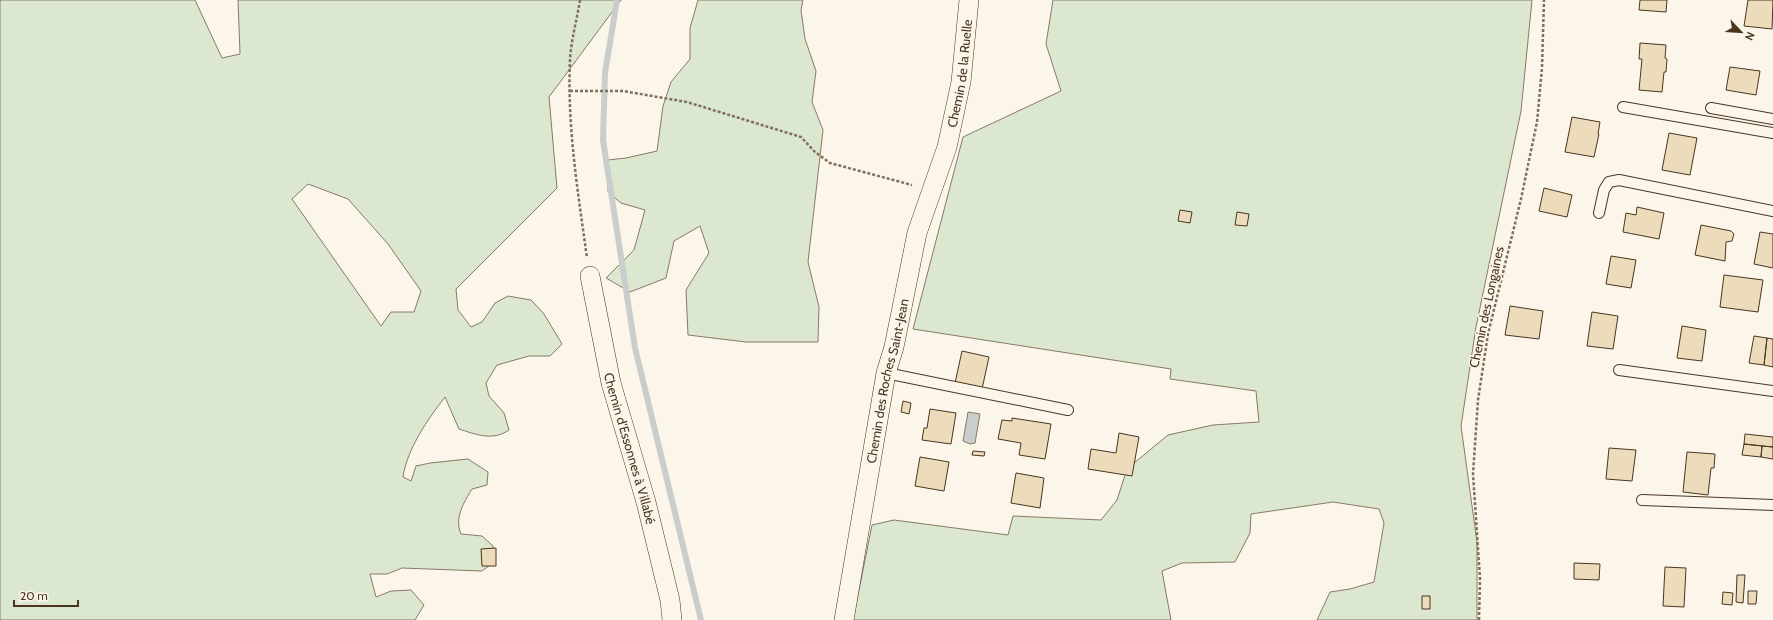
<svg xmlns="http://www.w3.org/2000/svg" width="1773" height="620" font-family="Cabin,sans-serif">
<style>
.green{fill:#dce7d0;stroke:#887966;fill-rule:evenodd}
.water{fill:#c9cecd;stroke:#887966}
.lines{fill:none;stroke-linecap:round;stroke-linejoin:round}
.stream{stroke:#c9cecd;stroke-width:6}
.building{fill:#ecdcbc;stroke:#4a3520}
.service-casing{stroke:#4a3520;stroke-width:12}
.minor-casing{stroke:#4a3520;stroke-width:20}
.path{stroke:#7f6f5c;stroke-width:2.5;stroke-dasharray:3 2;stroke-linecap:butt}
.service{stroke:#fbf6e9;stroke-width:10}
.minor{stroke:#fbf6e9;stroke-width:19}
.labels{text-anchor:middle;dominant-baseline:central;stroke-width:3;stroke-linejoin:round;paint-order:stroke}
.street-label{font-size:13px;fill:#4a3520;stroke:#fbf6e9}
</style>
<rect width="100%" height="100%" fill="#fbf6e9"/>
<!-- green -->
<path class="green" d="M0,0h195l27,58 18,-4 -2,-54h383l-72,97 8,91 -101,101 2,21 13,17 11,-5 13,-19 13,-7 23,4 13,14 18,30 -12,12h-21l-32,9 -11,18 3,13 15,17 5,17c-16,11 -32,5 -50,-1l-14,-32c-17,22 -38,52 -42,80l8,4 5,-15 14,-3 38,-4 20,13 -1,13 -15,4c-8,13 -18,29 -11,45l21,2 11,10v17l-11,8 -80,-3 -15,6h-17l6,23 15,-6 20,-1 13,15 -9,15h-415zM308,184l40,15 40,45 33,47 -7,21h-23l-10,14 -89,-127z
M698,0h105l-2,10 4,29 11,32 -4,31 11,28 -15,132 11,45 -1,35h-72l-58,-7 -2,-45 23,-37 -9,-27 -26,15 -8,37 -36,14 -24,-14 28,-28 11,-40 -24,-7 -13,-11v-32l18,-2 31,-7 6,-45 8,-24 19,-23v-31z
M1053,0h479l-11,111 -45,216 -15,99 16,116v78h-160l13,-28 20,-3 24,-7 10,-59 -5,-14 -46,-7 -82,12 -1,19 -15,29 -53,1 -20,8 9,49h-318l19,-95 22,-5 114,15 5,-19 88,4 16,-20 10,-31 41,-34 45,-10 46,-3 -3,-31 -86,-12 1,-10 -258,-40 50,-192 98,-46 -15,-47z"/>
<!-- water -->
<path class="water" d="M968,412l12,2 -5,29 -5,1 -7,-3z"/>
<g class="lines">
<!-- stream -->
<path class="stream" d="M617,0l-12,73 -2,67 32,208 66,272"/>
</g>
<!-- building -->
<path class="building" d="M1640,0h27l-1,12 -27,-2z
M1748,0h25l-1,29 -28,-3z
M1640,43l26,2 -1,13 2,1 -1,13h-2l-2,20 -23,-2 3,-31h-3z
M1730,67l30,4 -4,24 -30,-5z
M1572,117l28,5 -2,12h1l-5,23 -29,-5z
M1669,133l28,5 -7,37 -28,-5z
M1544,188l28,7 -5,22 -28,-6z
M1637,207l27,6 -5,26 -36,-7 3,-19 10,2z
M1180,210l12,2 -2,11 -12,-2z
M1237,212l12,2 -2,12 -12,-1z
M1701,225l30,6 3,3 -2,7 -6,1 -1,19 -30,-6z
M1760,232l13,2v34l-19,-4z
M1611,256l25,4 -5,28 -25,-4z
M1724,275l39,5 -5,32 -38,-5z
M1510,306l33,5 -4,28 -34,-4z
M1592,312l26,4 -5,33 -26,-3z
M1682,326l24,4 -4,31 -25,-3z
M1754,336l13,2 -3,27 -15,-2z
M1767,338l6,1v28l-9,-2z
M962,351l27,6 -7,32 -27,-6z
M903,401l8,2 -2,11 -8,-2z
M930,409l26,4 -5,31 -29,-4 2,-12h3z
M1012,418l39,6 -6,35 -26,-4 2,-12 -23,-4 4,-19 10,1z
M1119,433l20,4 -7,39 -44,-7 3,-20 25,4z
M1745,434l28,3v10l-29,-3z
M1744,444l18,2 -1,11 -19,-2z
M1762,446l11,1v12l-12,-2z
M1609,448l27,2 -4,31 -26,-2z
M973,451l12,1 -1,4 -12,-1z
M1687,452l28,2 -1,14h-3l-3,27 -25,-3z
M920,457l29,5 -5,29 -29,-5z
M1016,473l28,5 -4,30 -29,-5z
M496,548v18h-14l-1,-17z
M1574,563l26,1 -1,16 -25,-1z
M1665,567l21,1 -2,39 -21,-1z
M1737,575h8l-2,28 -7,-1z
M1748,591h9l-1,13h-8z
M1723,592l10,1 -1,12 -10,-1z
M1422,596h8v13h-8z"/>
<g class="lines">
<defs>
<path id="service" d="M1623,107l150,26
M1711,108l62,11
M1599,213l5,-23 5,-8 10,-2 154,31
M1619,370l154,21
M886,373l182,37
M1642,500l131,5"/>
<g id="minor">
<path id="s1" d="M590,276l21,107 35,119 24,98 2,20"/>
<path id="s2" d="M844,620l42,-247 8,-26 23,-114 30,-86 14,-65 8,-82"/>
</g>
</defs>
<!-- service casing -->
<use href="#service" class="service-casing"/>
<!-- minor casing -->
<use href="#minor" class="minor-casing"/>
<!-- path -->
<path class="path" d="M580,0c-3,20 -9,40 -10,60 -3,67 8,132 17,198
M570,91h53l64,11 114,35 14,15 15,11 82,22
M1479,620l1,-42 -7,-104 5,-74 10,-66 33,-135 16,-77 5,-54 2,-68"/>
<!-- service -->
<use href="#service" class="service"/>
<!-- minor -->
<use href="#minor" class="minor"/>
</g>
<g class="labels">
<!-- street labels -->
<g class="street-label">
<text stroke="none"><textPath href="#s2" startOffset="560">Chemin de la Ruelle</textPath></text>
<text transform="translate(1486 307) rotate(-78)">Chemin des Longaines</text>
<text stroke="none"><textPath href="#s2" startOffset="243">Chemin des Roches Saint-Jean</textPath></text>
<text stroke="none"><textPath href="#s1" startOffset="177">Chemin d'Essonnes à Villabé</textPath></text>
</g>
</g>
<!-- north arrow -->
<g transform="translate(1741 32) rotate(115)" stroke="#fbf6e9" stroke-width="3" paint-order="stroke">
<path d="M0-3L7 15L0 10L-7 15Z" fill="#4a3520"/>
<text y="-6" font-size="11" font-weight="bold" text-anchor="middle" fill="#4a3520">N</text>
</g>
<!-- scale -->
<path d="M14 600v6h64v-6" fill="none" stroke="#4a3520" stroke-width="2"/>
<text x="20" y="600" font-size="12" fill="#4a3520" stroke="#fbf6e9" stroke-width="3" paint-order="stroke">20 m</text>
</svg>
